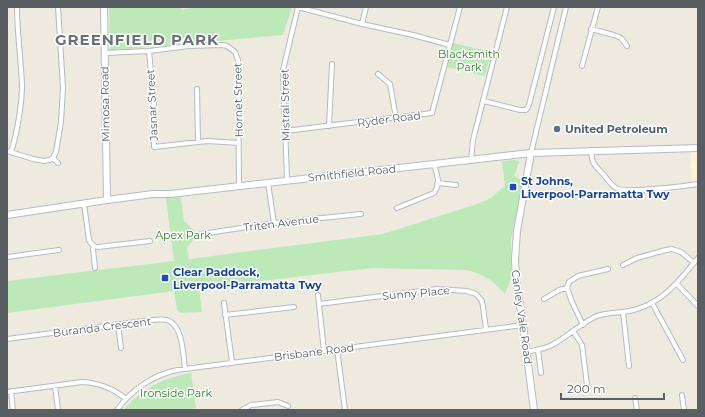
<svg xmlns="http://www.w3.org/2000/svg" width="705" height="417" font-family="Montserrat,sans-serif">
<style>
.commercial{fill:#fff2d4}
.green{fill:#bde9b9}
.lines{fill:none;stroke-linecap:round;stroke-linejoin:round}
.street-casing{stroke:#b6babf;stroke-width:6}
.secondary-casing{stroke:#b6bbc1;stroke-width:8}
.street{stroke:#fff;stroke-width:4}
.secondary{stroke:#fff;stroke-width:6}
.service-dot{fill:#5c6f8a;stroke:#fff;stroke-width:1.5}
.transit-dot{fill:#1a4fb4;stroke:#fff;stroke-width:1.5}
.labels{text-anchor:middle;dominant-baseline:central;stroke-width:3;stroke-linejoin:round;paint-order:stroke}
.park-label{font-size:11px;fill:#2d822a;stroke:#fff}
.street-label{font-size:11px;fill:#595e63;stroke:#fff}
.service-label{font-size:11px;font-weight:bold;fill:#4e5e75;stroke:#fff;text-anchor:start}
.transit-label{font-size:11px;font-weight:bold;fill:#164399;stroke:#fff;text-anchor:start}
.district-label{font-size:15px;font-weight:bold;letter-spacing:1px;fill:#6a7075;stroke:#fff}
</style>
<rect width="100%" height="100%" fill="#eeeae0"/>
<!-- commercial -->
<path class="commercial" d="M698,151v31h-6l-2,-15 1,-6v-9z"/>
<!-- green -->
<path class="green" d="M109,7h70l3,3 14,-3h96l-9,28 -167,15h-6z
M453,43l38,9 -6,24 -38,-9z
M515,160l4,1v2l-5,13 8,4 -3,20 -8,39v40l-6,15c-12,-14 -22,-20 -39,-24l-93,-2 -174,20 3,24 -21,1 -4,-3 -3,-19 -167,22v-32l167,-20 -8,-63 15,-1 3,24 11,10 1,6 -9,11 2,11 194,-25 94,-30 14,-6 14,-13 -3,-24z
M191,373l5,35 -13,2h-59c18,-22 39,-32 67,-37z"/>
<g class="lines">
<defs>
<path id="street" d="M298,7l64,17 51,11 37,10
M362,24l4,-17
M591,29l23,6 7,3 6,8
M149,51l5,53v43l53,-6 32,2
M105,53l44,-2 40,-5 33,-1 5,1 8,6 3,8 1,126
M582,66l16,-59
M378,74l12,10 6,34
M197,89l1,53
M484,101l36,9h6l3,-5 25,-98
M329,126l3,-62
M285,131l147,-18 28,-106
M591,150c1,14 3,15 12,24 3,4 10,13 15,15 6,2 15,1 22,1 20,-1 38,-3 58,-6
M7,151l26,8 11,2 6,-1 3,-2 3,-6 5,-30 2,-34 -5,-81
M11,152c6,-18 11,-48 11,-67 -1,-26 -5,-52 -5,-78
M531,153l35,-146
M53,158l5,5
M471,160l2,-20 34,-133
M287,180l-4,-110 15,-63
M268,183l6,40
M438,183l18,2
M84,204l5,36c2,4 4,7 9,7l52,-6
M397,208l37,-15c7,-10 3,-18 0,-29
M201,234l73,-11 87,-9
M94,246l-1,3 2,19
M7,257l52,-7
M623,265l14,-7 29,-8 6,-1 9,3 13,11
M677,284l21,22
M318,295l6,56
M544,299l15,-9 8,-2
M224,303l8,59
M652,303l31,57
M319,304l118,-15 30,2 9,3 6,7 1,6 3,22
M623,312l6,54
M225,315l69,-8
M118,325l3,23
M583,325l-11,-23 -5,-14 2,-6 9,-6 30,-7
M573,331l9,14 5,40
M7,339l144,-19c5,0 11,-1 16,0 16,5 16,34 18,49
M337,349l8,61
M538,350l3,23
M527,352c8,-2 16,-3 23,-6 17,-8 30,-23 47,-30 10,-4 22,-3 33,-5 32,-7 48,-29 68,-53
M55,386l3,24
M11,391l2,19
M7,392l75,-10c17,1 31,6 44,17
M682,395l2,15
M635,398l2,12
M117,410c14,-20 36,-35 60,-40l346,-45
M242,410l9,-5 27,-3 10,4"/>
<path id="secondary" d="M104,7l3,193
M531,153l-14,78 -2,28 1,21 7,45 11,85
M7,215l100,-15 46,-6h17l361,-41 167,-5"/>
</defs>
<!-- street casing -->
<use href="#street" class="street-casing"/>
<!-- secondary casing -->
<use href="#secondary" class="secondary-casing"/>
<!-- street -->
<use href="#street" class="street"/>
<!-- secondary -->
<use href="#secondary" class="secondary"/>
</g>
<!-- markers -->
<circle class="service-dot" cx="557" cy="129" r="4"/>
<g class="transit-dot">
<rect x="509" y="183" width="8" height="8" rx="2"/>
<rect x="161" y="274" width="8" height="8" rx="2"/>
</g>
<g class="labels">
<!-- park labels -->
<g class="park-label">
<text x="469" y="54">Blacksmith<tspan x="469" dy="13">Park</tspan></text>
<text x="183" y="235">Apex Park</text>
<text x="176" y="393">Ironside Park</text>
</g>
<!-- street labels -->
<g class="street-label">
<text transform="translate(238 100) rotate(-91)">Hornet Street</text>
<text transform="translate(105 104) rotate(-91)">Mimosa Road</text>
<text transform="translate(152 105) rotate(-93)">Jasnar Street</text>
<text transform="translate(285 105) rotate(-91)">Mistral Street</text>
<text transform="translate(389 119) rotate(-7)">Ryder Road</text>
<text transform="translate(352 173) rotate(-6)">Smithfield Road</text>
<text transform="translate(281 223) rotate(-7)">Triten Avenue</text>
<text transform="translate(416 293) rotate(-5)">Sunny Place</text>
<text transform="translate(522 317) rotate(82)">Canley Vale Road</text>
<text transform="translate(102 327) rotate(-7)">Buranda Crescent</text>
<text transform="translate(314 352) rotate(-7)">Brisbane Road</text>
</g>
<!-- service labels -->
<g class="service-label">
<text x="565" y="129">United Petroleum</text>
</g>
<!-- transit labels -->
<g class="transit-label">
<text x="521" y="181">St Johns,<tspan x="521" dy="13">Liverpool-Parramatta Twy</tspan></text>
<text x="173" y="272">Clear Paddock,<tspan x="173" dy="13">Liverpool-Parramatta Twy</tspan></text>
</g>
<!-- district labels -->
<g class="district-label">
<text x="137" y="39">GREENFIELD PARK</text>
</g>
</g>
<!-- border -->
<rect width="705" height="417" fill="none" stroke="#595e63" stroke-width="16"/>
<!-- scale -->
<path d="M561 393v6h103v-6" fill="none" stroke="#595e63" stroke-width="2"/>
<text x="567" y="393" font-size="12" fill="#595e63" stroke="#ffffff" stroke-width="3" paint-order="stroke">200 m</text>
</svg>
